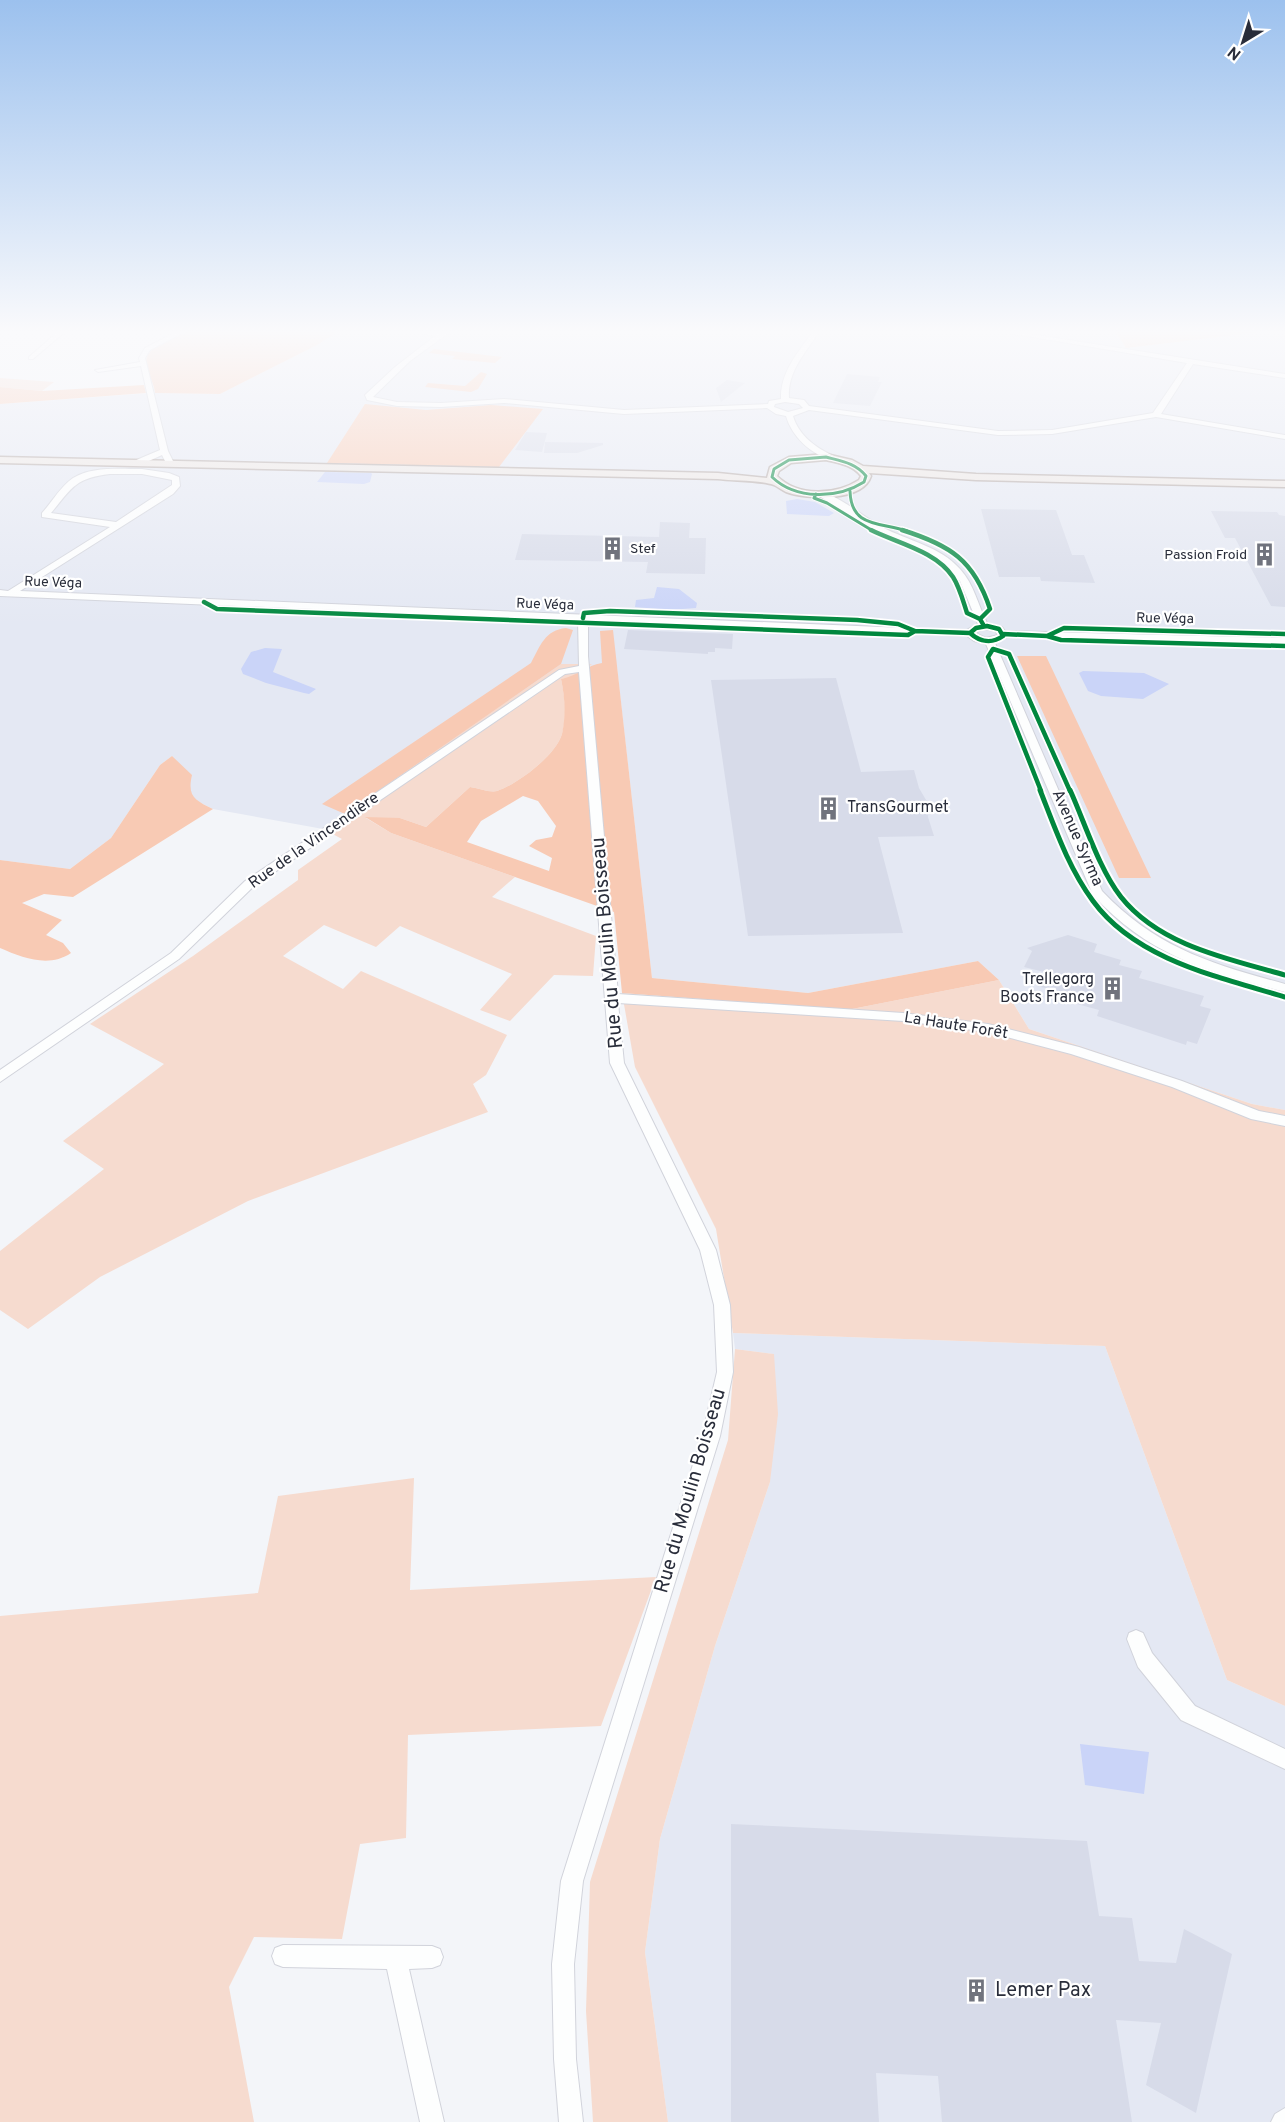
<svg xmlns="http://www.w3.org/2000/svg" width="1285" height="2122" font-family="Overpass,sans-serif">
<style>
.built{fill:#e4e8f3}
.green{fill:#f6dbcf}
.forest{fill:#f8cab4;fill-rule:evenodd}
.water{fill:#cad4f8}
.building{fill:#d7dbe9}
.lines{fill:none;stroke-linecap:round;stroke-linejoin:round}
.minor-casing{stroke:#d1d3db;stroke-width:2}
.major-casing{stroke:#b5aba9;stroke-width:3}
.minor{fill:#fdfefe;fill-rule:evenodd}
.major{fill:#ece7e5;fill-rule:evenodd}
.cycleway-far2-casing{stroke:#fff;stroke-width:5}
.cycleway-far1-casing{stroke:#fff;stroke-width:8}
.cycleway-casing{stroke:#fff;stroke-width:9}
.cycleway-far2{stroke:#00873e;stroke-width:3}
.cycleway-far1{stroke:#00873e;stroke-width:4.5}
.cycleway{stroke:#00873e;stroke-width:5}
.labels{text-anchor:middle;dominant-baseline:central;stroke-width:4.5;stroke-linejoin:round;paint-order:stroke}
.far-poi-label{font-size:14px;fill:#292d3a;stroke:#fff;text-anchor:start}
.far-street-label{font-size:14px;fill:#292d3a;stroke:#fff}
.poi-label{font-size:16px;fill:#292d3a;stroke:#fff;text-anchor:start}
.street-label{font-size:16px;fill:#292d3a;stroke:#fff}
.near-street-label{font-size:20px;fill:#292d3a;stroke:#fff}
.near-poi-label{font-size:20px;fill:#292d3a;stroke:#fff;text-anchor:start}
</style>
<rect width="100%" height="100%" fill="#f3f5f9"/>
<!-- built -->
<path class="built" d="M341,329h773l12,19 159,-19v781l-33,-6 -223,-75 -30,-49 -21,-19 -170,32 -156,-15 -35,-311 -56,-2 -238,164 -110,-20 -18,-9 -23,-44 -12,9 -49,73 -41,31 -70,-9v-456l152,-11 68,1 99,-50z
M733,1333l372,13 122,334 58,26v416h-617l-23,-170 15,-113 55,-193 55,-164 3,-128 -38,-5z"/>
<!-- green -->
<path class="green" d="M0,378l54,4 -12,9 -42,-4z
M561,664h31l-18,13 -13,2c4,19 6,36 1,55 -6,21 -44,50 -65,57 -7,2 -19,-3 -27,-4l-44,40 -26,-9h-34l25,15 124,44 -23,20 104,39 -3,40 -39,-1 -44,46 -30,-11 32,-36 -112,-48 -24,21 -52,-22 -41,31 60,33 18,-18 146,64 -21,40 -13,9 15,28 -240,89 -148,76 -72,52 -28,-19v-59l104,-82 -41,-28 101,-77 -74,-40 103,-68 105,-76v-10l44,-31 -19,-10z
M999,980l30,49 223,75 33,6v596l-58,-26 -122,-334 -372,-13 -17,-104 -81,-162 -13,-74 225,17z
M735,1349l39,5 4,60 -8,68 -55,164 -55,193 -15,113 23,170h-75l-7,-111 4,-129 138,-442z
M414,1478l-4,112 246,-13 -55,149 -193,9 -2,103 -46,6 -18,95 -88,-2 -25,50 25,135h-254v-506l258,-23 20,-97z"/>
<!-- forest -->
<path class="forest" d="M194,329h147l-22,15 -99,50 -65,-1c-1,-10 -7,-19 -9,-28 -2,-22 33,-30 48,-36z
M1114,329h171l-159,19z
M434,349l68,8 -7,6 -43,-4 3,-3 -26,-3z
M481,372l6,2 -9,15 -7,3 -46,-5 3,-4 37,3z
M144,385l2,8 -146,11v-17l42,4z
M365,404l61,6 65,-5 52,4 -44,58 -172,-4z
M566,628l7,2 -12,34 -216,150 -23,-10 209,-141c9,-17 14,-33 35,-35z
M613,630l39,348 156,15 170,-32 21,19 -152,30 -225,-17 -8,-81 -223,-79 -26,-16 35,1 26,9 44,-40c8,1 20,6 27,4 21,-7 59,-36 65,-57 4,-19 3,-36 -1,-55 17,-3 25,-14 41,-16l-2,-32zM523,796l15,5 18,25 -4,11 -16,3 -7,6 23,12 -3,13 -82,-29 14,-21z
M1017,656h29l105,222h-32z
M172,756l20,19c-5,22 3,25 21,34l-140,88 -29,-3 -22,9 40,17 -16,15 17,8 8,10c-22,15 -48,5 -71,-5v-88l70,9 41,-31 49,-73z"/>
<!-- water -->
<path class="water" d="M325,472l46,1 1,1 -2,8 -6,2 -47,-2z
M797,499l18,3 19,11 -5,3 -42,-2 -1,-13z
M657,587l22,2 18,14 -1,5 -27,2 -34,-3 1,-7 18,-2z
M265,648l17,1 -9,23 43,17 -7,5 -5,-1 -38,-10 -23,-9 -2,-5 10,-17z
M1083,671l61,2 25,11 -26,15 -42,-3 -13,-5 -9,-18z
M1080,1744l69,8 -5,42 -59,-9z"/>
<!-- building -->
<path class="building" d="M847,374l33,3 -2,5h4l-12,24 -37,-3z
M727,380l18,3 -24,19 -5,-14z
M526,432l21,1 -5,19 -27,-2z
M545,442l58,1v2l-26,8h-33z
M981,509l75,1 16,45h12l11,28 -54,-2 -1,-4h-41z
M1211,511l66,1 2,3 6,1v91l-14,-1 -36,-68h-10z
M660,522l30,1 -1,15h17l-1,36 -59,-1 2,-11 -133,-2 7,-26 137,3z
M628,630l105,4 -1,15 -17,-1v4h-7v2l-84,-5z
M836,678l25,94 53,-2 5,18 10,17 -1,12 6,19 -56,1 25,96 -155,3 -37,-256z
M1068,935l29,9 -3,8 27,8 -2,5 23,6 -3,7 65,18 -4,10 11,3 -14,35 -10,-3 -1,4 -89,-29 2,-6 -44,-12 2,-7 -20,-5 7,-14 -20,-5 8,-16 -5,-3z
M731,1824l356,17 12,75 33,2 7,43 37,2 8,-34 48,25 -36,159 -50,-28 15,-62 -45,-3 16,102h-190l-4,-46 -62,-3 3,49h-148z"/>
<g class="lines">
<defs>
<path id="minor" d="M61,329h7l-35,30h-4v-2z
M182,329h8l-40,21 -5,8 23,93 6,12 -7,2 -5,-10 -22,10h-6v-4l26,-11 -19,-84 -43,6 -3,-2 45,-8 -1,-4 6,-10z
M399,329l41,4 7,-4h7l-44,32 -37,36 24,5 44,1 63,-4 120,11 144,-6 1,-3 12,-2c-1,-28 19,-49 34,-70h6c-14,22 -34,42 -32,69l15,2 5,6 189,25 54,-1 101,-17 34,-50 -203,-34h15l286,45v4l-92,-14 -32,50 124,21v4l-129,-22 -104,17 -54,1 -189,-25 -16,6c6,20 23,32 41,40l1,2 -4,2c-20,-6 -39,-23 -45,-44l-10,-2 -9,-6 -143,6 -120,-11 -63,4 -44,-1 -30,-6 -2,-5 30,-28 40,-31zM785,402l14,2 4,4 -15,4 -14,-5 1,-3z
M142,469l27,4 10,4 1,9 -7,8 -153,97 908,38 39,1 11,-6 -18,-43 -16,-18 -17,-11 -49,-20 -59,-36v-4h3c22,7 40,24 60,35 26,14 58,19 78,42 14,15 18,36 27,54l15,4 3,4 280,7v6l-278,-7 -12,6 107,248c54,57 110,73 183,93v8c-78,-21 -135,-35 -192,-97l-107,-251 -12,-3 -7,-5 -379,-16v36l30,338 285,19 85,11 91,23 103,34 77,30 26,5v10l-34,-7 -79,-32 -101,-33 -83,-22 -85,-11 -285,-18 6,60 92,187 14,55 3,67 -13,64 -137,445 -9,83 2,95 7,63h-24l-5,-63 -2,-95 9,-83 141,-445 15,-64 -3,-67 -14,-55 -90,-187 -31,-391 -14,2 -312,213 -74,72 -179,123v-12l171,-117 74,-72 314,-211 20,-4 -1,-46 -578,-24v-6l8,1 102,-64 -68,-10v-4c10,-11 18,-26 31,-35 19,-12 48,-9 69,-9zM110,474h32l30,6v5l-56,37 -65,-9c21,-25 24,-35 59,-39zM983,629l12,2 3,4 -12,3 -11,-5z
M1136,1630l7,3 9,20 43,53 90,43v20l-104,-49 -43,-53 -11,-28 2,-6z
M283,1945l149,1 8,3 3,8 -3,8 -8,3 -23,1 35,153h-24l-33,-153 -104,-2 -8,-3 -3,-8 3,-8z
M1285,2108v14h-14l4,-8z"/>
<path id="major" d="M826,454l26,6 11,6 113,8 309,7v6l-309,-7 -107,-7 2,3c-8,26 -64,24 -85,16 -4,-2 -8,-5 -12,-7 -14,-5 -41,-4 -56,-6l-718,-16v-6l718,16 49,5 3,-11 19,-10zM826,460c13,3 27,5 35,16l-2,4c-23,15 -61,17 -82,-4l2,-5 12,-8z"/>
</defs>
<!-- minor casing -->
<use href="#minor" class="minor-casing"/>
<!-- major casing -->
<use href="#major" class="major-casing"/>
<!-- minor -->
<use href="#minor" class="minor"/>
<!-- major -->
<use href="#major" class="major"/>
<defs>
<path id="cycleway-far2" d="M826,457c15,4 30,6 40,19l-2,6c-27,17 -68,18 -92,-5l2,-8 15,-9z
M850,491c1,37 30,31 57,40
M816,494l-2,4 13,5 46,28"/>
<path id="cycleway-far1" d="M871,530c26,13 65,21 82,47 7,11 10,24 14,36l13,6 4,7
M902,530c48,15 72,30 88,79l-10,10
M204,602l13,7 691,26 7,-4
M583,618l1,-5 26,-2 247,9 41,4 17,7 55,2
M987,626l12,3 4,7c-11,8 -23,6 -33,-3l6,-5z
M1003,634l44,2 14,4 224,6
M1047,636l17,-8 221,6
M993,649l-5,8 53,134
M993,649l16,5 61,137"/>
<path id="cycleway" d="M1040,790c15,38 28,77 53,111 43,59 126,76 192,96
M1070,790c15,33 29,79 51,107 39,49 108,62 164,78"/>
</defs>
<!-- cycleway-far2 casing -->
<use href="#cycleway-far2" class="cycleway-far2-casing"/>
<!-- cycleway-far1 casing -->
<use href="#cycleway-far1" class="cycleway-far1-casing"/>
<!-- cycleway casing -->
<use href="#cycleway" class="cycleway-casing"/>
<!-- cycleway-far2 -->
<use href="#cycleway-far2" class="cycleway-far2"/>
<!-- cycleway-far1 -->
<use href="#cycleway-far1" class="cycleway-far1"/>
<!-- cycleway -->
<use href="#cycleway" class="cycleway"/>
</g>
<!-- sky -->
<linearGradient id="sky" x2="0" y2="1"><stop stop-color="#9cc1ee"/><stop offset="0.53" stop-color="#fafafc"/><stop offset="1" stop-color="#fafafc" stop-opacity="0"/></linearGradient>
<rect width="1285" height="626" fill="url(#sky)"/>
<!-- icons -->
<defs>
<symbol id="building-bare" viewBox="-9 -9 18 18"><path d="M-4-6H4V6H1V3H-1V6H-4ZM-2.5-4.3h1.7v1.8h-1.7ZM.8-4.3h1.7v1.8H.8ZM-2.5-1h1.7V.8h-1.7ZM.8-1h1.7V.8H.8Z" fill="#70737d" stroke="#fff" stroke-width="2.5" paint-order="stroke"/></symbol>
</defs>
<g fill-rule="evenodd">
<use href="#building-bare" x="596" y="532" width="33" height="33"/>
<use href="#building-bare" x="1248" y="538" width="33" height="33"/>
<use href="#building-bare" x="812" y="792" width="33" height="33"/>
<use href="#building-bare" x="1096" y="972" width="33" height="33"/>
<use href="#building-bare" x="960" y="1974" width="33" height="33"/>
</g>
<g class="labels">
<!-- far-poi labels -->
<g class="far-poi-label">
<text x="630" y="549">Stef</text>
<text x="1247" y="555" text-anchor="end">Passion Froid</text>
</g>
<!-- far-street labels -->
<g class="far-street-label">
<text transform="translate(53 583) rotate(2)">Rue Véga</text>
<text transform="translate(545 605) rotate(2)">Rue Véga</text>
<text transform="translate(1165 619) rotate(1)">Rue Véga</text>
</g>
<!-- poi labels -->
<g class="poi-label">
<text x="847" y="808">TransGourmet</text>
<text x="1094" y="980" text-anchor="end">Trellegorg<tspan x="1094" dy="18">Boots France</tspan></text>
</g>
<!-- street labels -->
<g class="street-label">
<text transform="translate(1077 838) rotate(66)">Avenue Syrma</text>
<text transform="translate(314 841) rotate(-35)">Rue de la Vincendière</text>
<text transform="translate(956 1026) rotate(9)">La Haute Forêt</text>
</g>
<!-- near-street labels -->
<g class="near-street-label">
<text transform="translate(608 943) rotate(-95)">Rue du Moulin Boisseau</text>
<text transform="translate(691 1491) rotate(-74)">Rue du Moulin Boisseau</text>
</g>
<!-- near-poi labels -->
<g class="near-poi-label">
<text x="995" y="1991">Lemer Pax</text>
</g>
</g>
<!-- north arrow -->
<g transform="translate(1243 42) rotate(218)" stroke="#ffffff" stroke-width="4.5" paint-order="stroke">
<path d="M0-4.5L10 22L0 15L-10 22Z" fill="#292d3a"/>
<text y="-9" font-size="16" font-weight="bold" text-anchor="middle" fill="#292d3a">N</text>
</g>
</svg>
